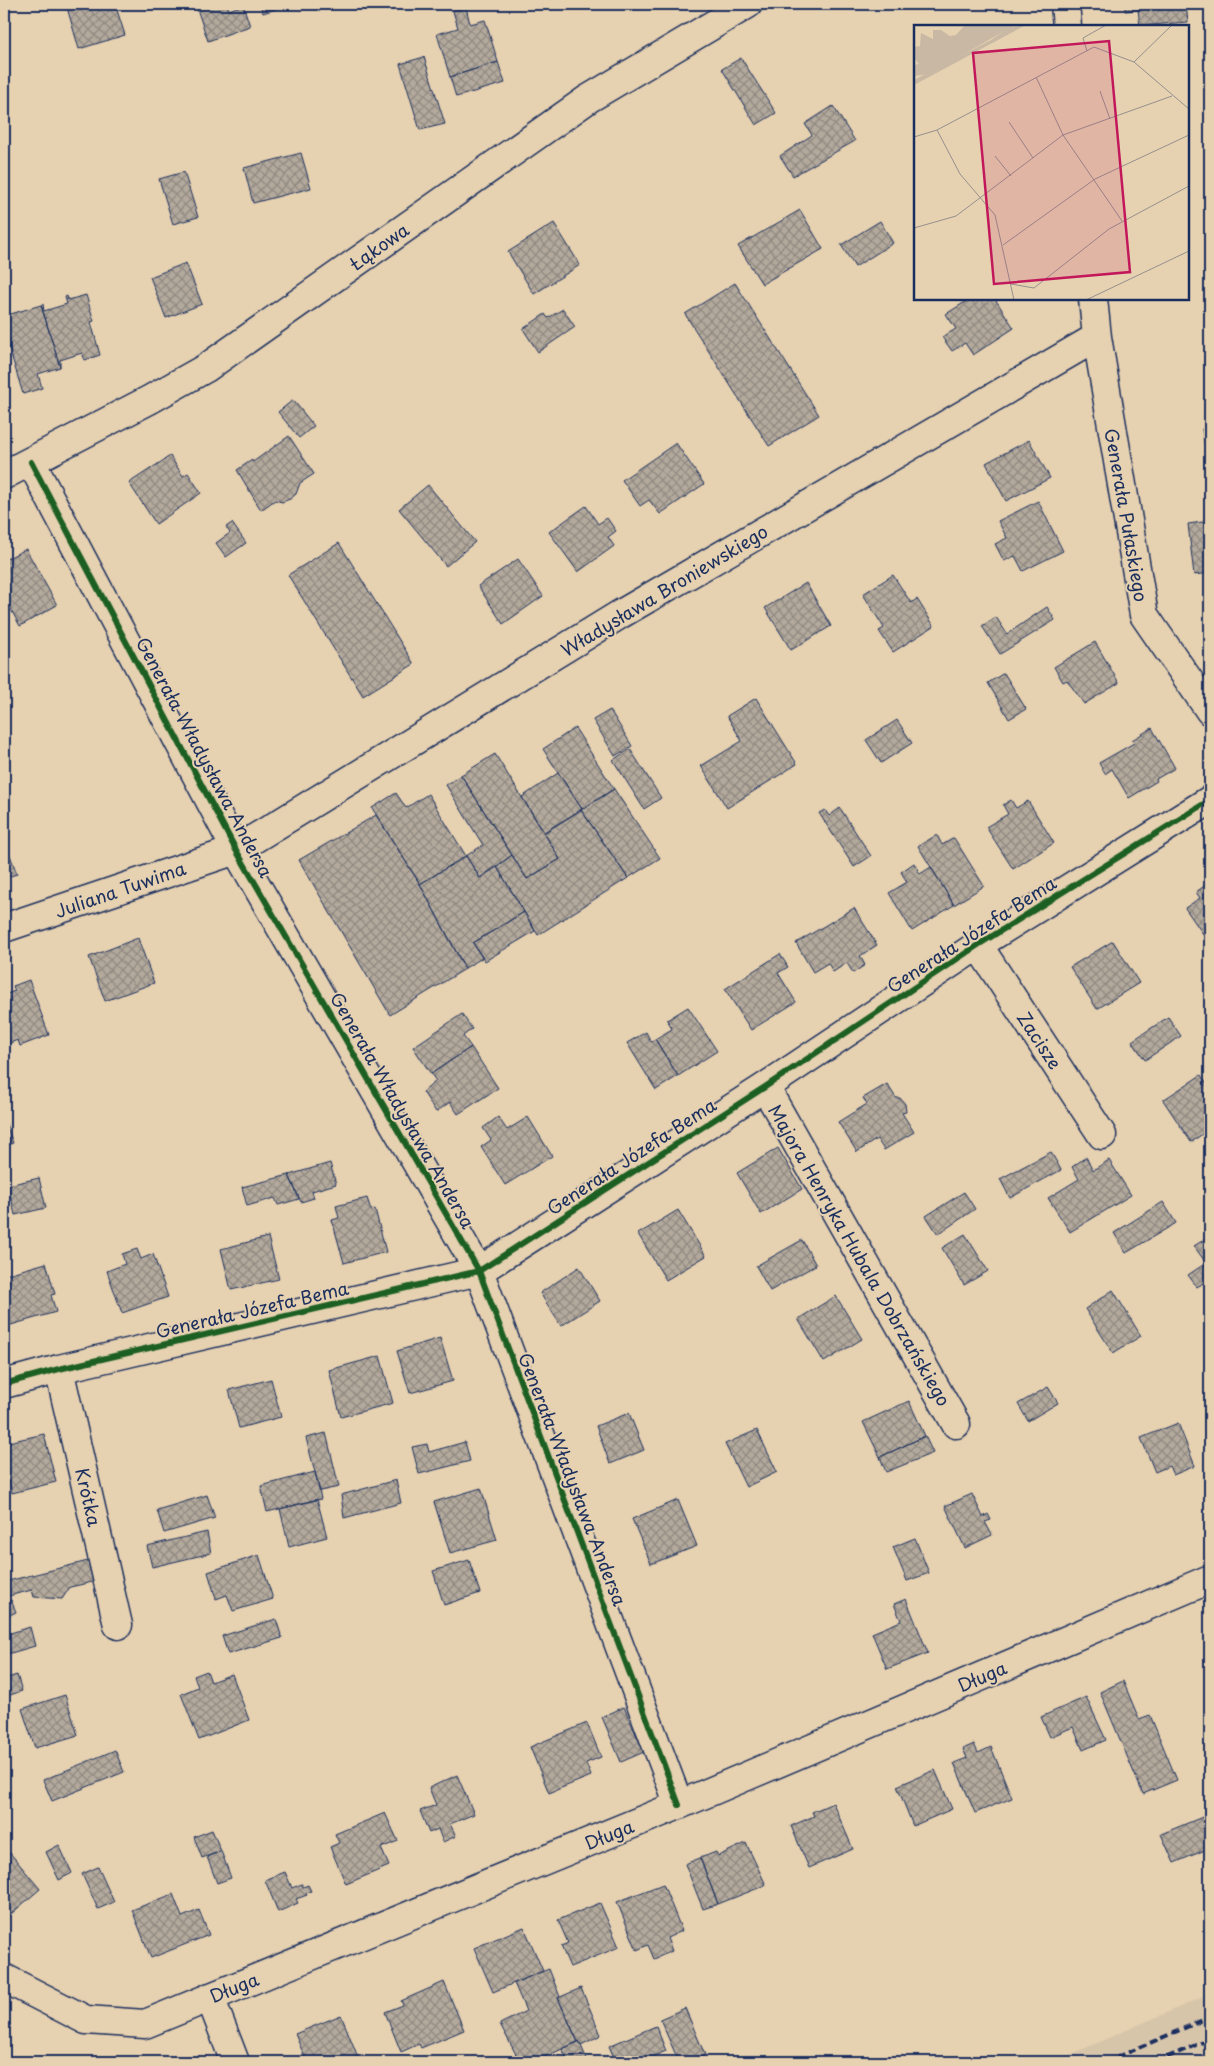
<svg xmlns="http://www.w3.org/2000/svg" width="1214" height="2066" font-family="'Playpen Sans',sans-serif">
<style>
.built{fill:#d7c5aa}
.building{fill:url(#building-cross-hatch);stroke:#1b2f5e}
.lines{fill:none;stroke-linecap:round;stroke-linejoin:round}
.minor-casing{stroke:#1b2f5e;stroke-width:31}
.minor{stroke:#e6d1b0;stroke-width:28}
.rail{stroke:#1b2f5e;stroke-width:4;stroke-dasharray:8 4;stroke-linecap:butt}
.cycleway-casing{stroke:#e6d1b0;stroke-width:9}
.cycleway{stroke:#1b5e20;stroke-width:6}
.labels{text-anchor:middle;dominant-baseline:central;stroke-width:4;stroke-linejoin:round;paint-order:stroke}
.street-label{font-size:18px;fill:#1b2f5e;stroke:#e6d1b0}
.inset-road{fill:none;stroke:#95908f;stroke-width:1}
.view{fill:#c2185b;fill-opacity:0.15;stroke:#c2185b;stroke-width:2.5}
.inset-edge{fill:none;stroke:#1b2f5e;stroke-width:2.5}
</style>
<defs>
<pattern id="building-cross-hatch" width="8" height="8" patternUnits="userSpaceOnUse" patternTransform="scale(1.25)"><rect width="8" height="8" fill="#b3a99c"/><path d="M0 0l8 8M0 8l8-8" fill="none" stroke="#918a82"/></pattern>
</defs>
<rect width="100%" height="100%" fill="#e6d1b0"/>
<filter id="ink" filterUnits="userSpaceOnUse"><feTurbulence type="fractalNoise" baseFrequency=".02" numOctaves="2"/><feDisplacementMap in="SourceGraphic" scale="10" xChannelSelector="R" yChannelSelector="G"/><feConvolveMatrix kernelMatrix="1 2 1 2 8 2 1 2 1" color-interpolation-filters="sRGB"/></filter>
<g filter="url(#ink)">
<!-- built -->
<path class="built" d="M1210,1994v68h-157z"/>
<!-- building -->
<path class="building" d="M66,4h49l10,31 -46,14z
M211,4h16l2,6 14,-5 7,21 -42,15 -11,-32z
M260,4h21l1,3 -19,6z
M1125,4h61v1l-61,6z
M1186,5l2,17 -48,4 -2,-17z
M466,7l4,17 15,-4 13,42 -48,15 -13,-43 21,-6 -5,-17z
M424,57l21,67 -25,6 -20,-66z
M741,58l35,55 -20,12 -34,-56z
M498,62l7,21 -49,14 -6,-20z
M833,106l22,35 -62,35 -13,-20 32,-21 -7,-11z
M301,153l10,35 -58,15 -9,-35z
M184,172l14,45 -25,7 -14,-45z
M800,210l23,39 -61,35 -24,-38z
M880,221l13,22 -38,24 -14,-22z
M554,223l26,42 -46,29 -26,-42z
M186,263l16,41 -36,14 -16,-41z
M735,283l84,132 -50,31 -84,-132z
M86,295l8,26 -3,1 9,33 -15,5 -3,-7 -22,7v7l-19,-62 2,-1 1,7 23,-7 -2,-7 2,-1 1,4z
M970,299h25l19,29 -41,27 -8,-12 -13,8 -10,-14 14,-8 -10,-15z
M41,305l19,62 -22,7 4,14 -19,6 -19,-63v-15z
M563,309l12,18 -37,25 -15,-23 22,-15 3,4z
M293,400l21,26 -15,12 -21,-26z
M1210,427v40h-2l-6,-38z
M289,436l25,38 -14,9 -4,11 -6,5 -8,3 -7,-2 -14,10 -24,-40 15,-10 1,2z
M1029,440l21,38 -44,23 -20,-38z
M676,443l28,41 -44,30 -11,-14 -9,6 -18,-26z
M170,456l13,20 5,-3 13,20 -45,31 -27,-41z
M428,485l47,57 -29,24 -47,-57z
M1038,501l25,50 -40,20 -8,-15 -11,5 -9,-17 12,-6 -9,-17z
M586,506l12,18 9,-6 9,13 -8,6 6,9 -36,26 -29,-40z
M1210,521v52l-16,2 -6,-51z
M232,523l14,20 -20,14 -10,-14 14,-10 -4,-6z
M339,543l75,121 -51,32 -75,-121z
M26,549l31,56 -37,21 -16,-29v-37z
M518,559l25,37 -40,28 -25,-38z
M893,575l18,28 6,-4 17,27 -41,26 -14,-21 5,-3 -21,-34z
M806,583l25,43 -40,24 -26,-42z
M1047,607l8,13 -55,34 -18,-28 14,-9 11,17z
M1095,642l24,41 -35,21 -17,-24 -4,2 -9,-15z
M1004,673l22,36 -17,10 -21,-36z
M756,698l41,66 -70,44 -26,-42 41,-25 -15,-25z
M610,710l22,36 -17,10 -22,-36z
M897,720l15,23 -31,20 -15,-23z
M575,728l39,61 -32,20 -39,-60z
M1152,728l23,40 -19,11 1,2 -28,17 -17,-29 -7,5 -6,-11 35,-20 -2,-3z
M630,749l31,49 -17,11 -31,-49z
M495,754l65,105 -33,20 -66,-104z
M558,773l24,36 -38,23 -22,-35z
M461,775l51,80 -32,23 -14,-22 17,-11 -37,-60z
M614,789l46,69 -32,20 -47,-68z
M396,793l10,15 22,-14 38,62 -46,28 -48,-76z
M1011,800l5,8 12,-7 26,42 -41,26 -27,-42 22,-13 -5,-9z
M840,808l31,48 -17,11 -35,-54 6,-3 4,6z
M581,810l47,68 -90,57 -41,-68 15,-12 15,24 33,-20 -16,-26z
M376,815l44,69 45,85 -75,46 -91,-155z
M937,835l5,10 12,-7 30,48 -30,19 -36,-59z
M4,839l13,35 -13,4z
M466,856l14,22 17,-11 27,45 -51,31 9,15 -17,10 -45,-84z
M914,863l6,11 11,-7 23,38 -42,26 -23,-38 18,-11 -6,-10z
M1210,882v62l-25,-36 15,-10 -4,-6z
M854,908l23,37 -17,11 5,9 -12,8 -6,-10 -14,9 -5,-9 -15,9 -17,-29z
M524,912l11,19 -50,30 -12,-18z
M138,938l16,45 -49,18 -16,-44z
M1113,941l26,42 -42,26 -27,-42z
M780,954l8,13 -10,6 18,29 -45,28 -26,-41z
M29,980l20,55 -29,11 -2,-6 -14,5v-50l11,-4 -2,-5z
M688,1007l29,44 -39,25 -23,-37 17,-10 -5,-9z
M462,1014l10,15 -9,7 8,11 -40,27 -18,-27z
M1168,1017l13,19 -36,24 -13,-19z
M646,1032l5,10 4,-3 23,37 -22,14 -29,-47z
M471,1047l27,41 -40,26 -8,-12 -14,10 -13,-20 13,-11 -5,-7z
M1201,1075l9,14v40l-19,13 -28,-42z
M887,1084l9,14h4l5,6 1,8 -4,1 12,19 -30,18 -7,-11 -20,13 -19,-30 29,-18 -4,-6z
M498,1117l9,13 21,-13 24,39 -47,29 -24,-38 10,-7 -8,-12z
M4,1119l9,24 -9,4z
M778,1148l24,41 -41,25 -24,-41z
M1051,1152l10,18 -51,28 -10,-19z
M1086,1157l7,13 16,-10 22,35 -61,37 -22,-34 31,-19 -7,-12z
M330,1163l6,21 -24,7 2,7 -13,4 -12,-27z
M289,1175l10,24 -21,6 -3,-7 -28,8 -5,-19z
M39,1178l7,30 -31,7 -7,-30z
M964,1192l11,17 -37,25 -12,-18z
M367,1198l4,12 4,-1 11,43 -42,11 -12,-43 7,-2 -3,-12z
M1163,1202l13,21 -50,30 -12,-20z
M678,1210l28,46 -40,24 -28,-46z
M965,1234l23,37 -24,14 -22,-37z
M1210,1236v43l-13,8 -9,-12 18,-12 -12,-17z
M268,1237l11,42 -48,11 -10,-41z
M802,1240l14,25 -46,26 -14,-25z
M137,1249l4,10 12,-5 15,43 -46,16 -15,-42 18,-7 -3,-10z
M46,1263l9,31 -4,1 5,17 -52,15v-52z
M579,1267l21,34 -39,25 -21,-33z
M1113,1290l28,46 -28,17 -28,-44z
M836,1296l26,43 -38,23 -26,-43z
M440,1338l13,43 -43,12 -13,-42z
M380,1356l13,47 -52,14 -12,-47z
M271,1379l10,38 -42,11 -10,-38z
M1048,1387l10,16 -30,18 -10,-17z
M909,1401l16,35 -45,21 -17,-35z
M629,1413l15,37 -34,14 -14,-38z
M1178,1423l17,43 -22,9 -4,-9 -14,6 -14,-34z
M757,1430l20,42 -31,15 -21,-43z
M326,1433l13,54 -19,4 -14,-53z
M44,1434l12,48 -44,11 -8,-33v-17z
M925,1436l8,17 -47,19 -6,-15z
M465,1442l5,19 -51,13 -7,-27 15,-3 2,8z
M315,1472l6,27 -54,13 -6,-26z
M396,1480l5,23 -57,15 -3,-23z
M481,1488l16,52 -47,13 -16,-51z
M972,1494l11,23 5,-3 3,6 -6,2 7,13 -27,13 -20,-42z
M207,1495l8,23 -51,15 -7,-23z
M317,1499l10,38 -38,10 -9,-38z
M678,1500l19,46 -46,18 -19,-45z
M207,1532l4,21 -59,14 -5,-21z
M915,1538l14,35 -22,8 -14,-34z
M259,1555l14,44 -40,12 -6,-16 -11,4 -8,-27z
M92,1560l5,21 -27,6 -8,12 -28,-2 -2,-7 -28,7v-15z
M469,1560l11,33 -36,12 -11,-34z
M906,1599l22,54 -41,16 -15,-36 29,-12 -7,-17z
M11,1600l5,12 -12,6v-15z
M276,1619l6,19 -54,16 -6,-18z
M30,1627l5,19 -31,9v-20z
M207,1671l4,11 21,-8 17,46 -50,20 -18,-46 17,-7 -4,-11z
M17,1675l5,16 -18,6v-18z
M1123,1681l16,38 11,-4 27,65 -34,14 -43,-102z
M65,1695l13,40 -43,13 -13,-39z
M1086,1697l20,43 -23,10 -10,-23 -23,10 -9,-20z
M624,1707l20,45 -23,10 -19,-45z
M587,1723l14,34 -15,6 5,13 -42,17 -19,-46z
M974,1744l4,9 13,-6 21,51 -37,15 -21,-50 13,-5 -4,-9z
M115,1750l9,22 -72,29 -9,-21z
M935,1770l17,39 -39,17 -16,-40z
M457,1775l17,39 -24,10 6,12 -13,6 -5,-13 -9,4 -9,-22 16,-6 -7,-17z
M833,1803l20,46 -44,19 -18,-42 23,-10 -2,-4z
M385,1813l13,28 -17,7 8,18 -43,18 -16,-37 9,-4 -4,-9z
M1205,1816l5,12v20l-36,15 -13,-29z
M212,1830l9,21 -19,7 -8,-21z
M746,1843l20,42 -48,19 -18,-46 16,-6 2,4z
M59,1845l13,28 -13,7 -13,-28z
M221,1851l10,27 -14,5 -10,-26z
M10,1853l30,36 -36,31v-63z
M700,1858l18,46 -15,5 -18,-45z
M98,1867l16,35 -16,7 -16,-35z
M285,1872l7,16 10,-4 1,3 5,-2 3,6 -5,2 1,2 -11,4 2,4 -20,9 -13,-32z
M663,1884l19,47 -15,7 5,13 -18,8 -6,-14 -11,5 -20,-48z
M173,1894l9,23 17,-7 10,25 -58,23 -19,-48z
M600,1903l19,44 -49,20 -9,-21 7,-3 -10,-23z
M524,1927l19,44 -50,21 -19,-44z
M549,1969l11,28 -2,1 20,44 -45,20h-13l-20,-38 26,-13 -12,-28z
M444,1982l20,48 -43,18 -2,-4 -18,8 -16,-40 18,-7 -2,-4z
M581,1988l20,47 -20,10 -2,-4 -1,1 -20,-44z
M685,2008l20,47 -15,7h-11l-19,-43z
M341,2015l19,47h-53l-12,-28z
M656,2026l10,25 -26,11h-24l-7,-16z
M579,2041l9,21h-19l-7,-13z"/>
<g class="lines">
<defs>
<path id="minor" d="M1065,4l2,22
M1093,299l4,38 47,278 66,96
M31,462l205,388 243,421 200,534
M4,475l145,-75 57,-32 382,-269 160,-95
M4,928l232,-78 383,-235 478,-278
M978,945l124,190
M765,1087l191,337
M59,1369l59,256
M4,1384l55,-15 420,-98 286,-184 213,-142 232,-145
M4,1978l82,42 59,4 534,-219 531,-226
M210,1997l25,65"/>
</defs>
<!-- minor casing -->
<use href="#minor" class="minor-casing"/>
<!-- minor -->
<use href="#minor" class="minor"/>
<!-- rail -->
<path class="rail" d="M1106,2062l104,-45
M1156,2062l54,-23"/>
<defs>
<path id="cycleway" d="M31,462l205,388 243,421 200,534
M4,1384l55,-15 420,-98 286,-184 213,-142 232,-145"/>
</defs>
<!-- cycleway casing -->
<use href="#cycleway" class="cycleway-casing"/>
<!-- cycleway -->
<use href="#cycleway" class="cycleway"/>
</g>
</g>
<g class="labels">
<!-- street labels -->
<g class="street-label">
<text transform="translate(379 246) rotate(-35)">Łąkowa</text>
<text transform="translate(1127 515) rotate(80)">Generała Pułaskiego</text>
<text transform="translate(664 590) rotate(-31)">Władysława Broniewskiego</text>
<text transform="translate(205 757) rotate(62)">Generała Władysława Andersa</text>
<text transform="translate(120 889) rotate(-19)">Juliana Tuwima</text>
<text transform="translate(971 934) rotate(-33)">Generała Józefa Bema</text>
<text transform="translate(1040 1040) rotate(57)">Zacisze</text>
<text transform="translate(403 1110) rotate(60)">Generała Władysława Andersa</text>
<text transform="translate(631 1156) rotate(-33)">Generała Józefa Bema</text>
<text transform="translate(860 1255) rotate(60)">Majora Henryka Hubala Dobrzańskiego</text>
<text transform="translate(252 1309) rotate(-13)">Generała Józefa Bema</text>
<text transform="translate(573 1479) rotate(69)">Generała Władysława Andersa</text>
<text transform="translate(89 1497) rotate(77)">Krótka</text>
<text transform="translate(982 1676) rotate(-23)">Długa</text>
<text transform="translate(609 1834) rotate(-22)">Długa</text>
<text transform="translate(234 1987) rotate(-22)">Długa</text>
</g>
</g>
<!-- overview -->
<g transform="translate(914 25)">
<rect width="275" height="275" fill="#e6d1b0"/>
<path d="M112,0l-112,60v-5l77,-40 19,-13z" fill="#c9b9a4"/>
<path d="M51,0h50l-86,49 -15,2v-11l5,-1 -5,-6v-11l6,-1 1,-13 12,6v-9h8l9,6 6,-1z" fill="#c9b9a4"/>
<path class="inset-road" d="M173,26l-4,-13 23,-13M220,37l38,-37M122,52l27,58 59,86M186,66l10,28M95,97l24,36M23,105l23,44 35,41 19,85M0,112l23,-7 157,-83 40,15 55,47M81,131l16,20M0,203l42,-12 107,-81 109,-39M89,220l92,-66 94,-44M97,259l23,4 75,-59 80,-43M172,275l103,-49"/>
<path class="view" d="M195,16l21,231 -136,12 -21,-231z"/>
<rect width="275" height="275" class="inset-edge"/>
</g>
<!-- margin -->
<rect width="1214" height="2066" fill="none" stroke="#e6d1b0" stroke-width="20"/>
<rect x="10" y="10" width="1194" height="2046" fill="none" stroke="#1b2f5e" stroke-width="2" filter="url(#ink)"/>
</svg>
